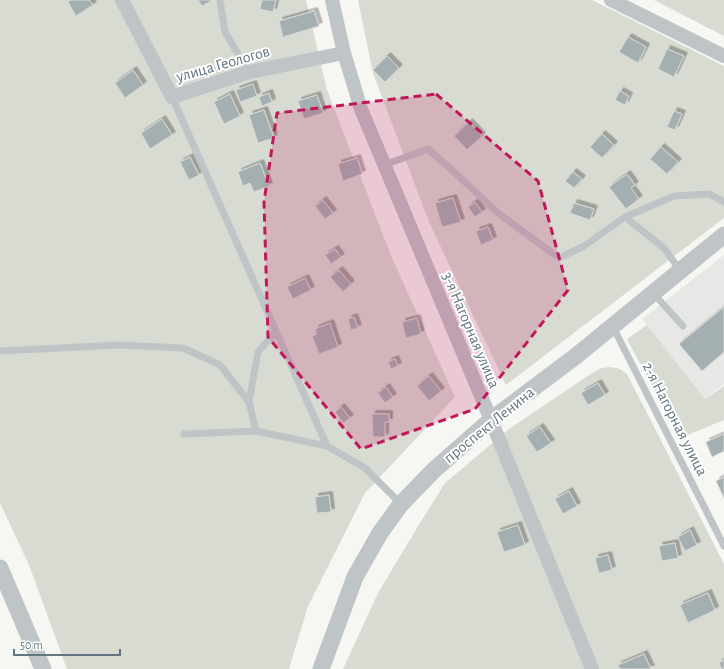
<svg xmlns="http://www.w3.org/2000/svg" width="724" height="669" font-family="'Alegreya Sans',sans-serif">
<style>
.built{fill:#e7e7e6}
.green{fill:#d7dbd2}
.building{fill:#a4afb2;stroke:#d8d7d5;filter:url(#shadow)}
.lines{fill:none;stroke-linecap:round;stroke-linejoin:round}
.service{stroke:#bfc4c7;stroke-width:7}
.minor{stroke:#bfc4c7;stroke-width:14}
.tertiary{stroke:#bfc4c7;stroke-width:17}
.marked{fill:#c2185b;fill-opacity:0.2;stroke:#c2185b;stroke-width:3;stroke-dasharray:8 5;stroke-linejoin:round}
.labels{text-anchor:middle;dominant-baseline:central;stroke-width:4;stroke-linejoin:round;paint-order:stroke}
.street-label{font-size:16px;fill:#61767e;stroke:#fff}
</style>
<defs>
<filter id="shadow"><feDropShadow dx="3.5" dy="-3.5" stdDeviation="0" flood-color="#0004"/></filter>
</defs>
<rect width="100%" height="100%" fill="#f6f6f3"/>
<!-- built -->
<path class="built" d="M724,255v129l-19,15 -63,-80z"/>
<!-- green -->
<path class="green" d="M0,0h306l21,90 65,168 63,139 -90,96 -57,113 -19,63h-222l-38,-104 -29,-62z
M358,0h234l132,66v152l-218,167 -77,-163 -56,-149z
M654,0h70v36z
M647,325l58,74 19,-13v34l-44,18 -53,-99z
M611,367l9,2 7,5 97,190v105h-381l35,-76 42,-70 25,-40 64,-54 83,-56 10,-5z"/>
<!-- building -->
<path class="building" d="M71,0h18l4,5 -17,11 -8,-14z
M198,0h12l1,1 -9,5z
M262,0h14l-3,12 -13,-3z
M314,11l5,15 -36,11 -4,-16z
M628,37l18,10 -8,16 -19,-11z
M667,49l17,7 -10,21 -16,-8z
M387,56l12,12 -14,14 -12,-12z
M133,70l10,15 -18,13 -10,-15z
M253,84l4,12 -17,6 -4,-12z
M620,91l9,5 -4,9 -10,-5z
M269,93l3,9 -10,4 -3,-9z
M230,94l10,22 -16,8 -10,-22z
M317,95l6,18 -19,6 -6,-18z
M264,110l10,28 -16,5 -9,-28z
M674,111l8,3 -7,16 -8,-3z
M162,119l10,16 -22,14 -9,-16z
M469,122l13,14 -15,14 -13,-14z
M602,134l12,11 -12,13 -12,-11z
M661,147l17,15 -11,12 -17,-15z
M190,157l9,18 -10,5 -9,-18z
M357,158l5,16 -19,7 -5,-17z
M260,163l9,23 -15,6 -4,-9 -7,3 -5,-14z
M573,172l9,7 -8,9 -9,-7z
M627,174l8,11 -4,3 8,11 -13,10 -17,-22z
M453,198l8,24 -19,5 -7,-24z
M323,200l10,13 -8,6 -10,-13z
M475,202l7,10 -7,5 -7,-10z
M574,203l20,6 -4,11 -20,-7z
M488,227l5,13 -12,5 -5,-14z
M335,249l6,8 -10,7 -6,-9z
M339,270l12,14 -8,8 -13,-15z
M305,278l6,12 -18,9 -6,-12z
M724,307v45l-22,19 -23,-27z
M354,317l4,11 -7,2 -3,-11z
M417,318l4,16 -15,4 -4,-16z
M330,323l8,24 -19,7 -7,-18 5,-2 -2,-5z
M395,359l3,7 -7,3 -3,-7z
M429,376l12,15 -12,10 -12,-15z
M598,383l7,12 -17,10 -7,-12z
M386,387l7,10 -8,6 -7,-10z
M341,407l9,11 -7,5 -8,-11z
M372,414h17v8h-4v15h-12z
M540,427l11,16 -14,9 -11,-16z
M724,434v17l-12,6 -6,-15z
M724,477v21l-8,-17z
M569,491l8,15 -14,8 -8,-15z
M329,495l2,17 -14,1 -2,-16z
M518,525l7,20 -21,7 -7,-20z
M690,530l7,15 -12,6 -7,-14z
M675,543l3,15 -16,3 -3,-15z
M608,555l4,15 -13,3 -4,-15z
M708,593l7,17 -27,13 -8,-18z
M644,654l7,15h-31l-2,-4z
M724,660v9h-2l-3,-6z"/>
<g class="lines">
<!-- service -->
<path class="service" d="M220,0l5,32 24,40
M172,97l155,349
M384,165l44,-16 25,22 45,42 61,45 25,-12 41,-29 49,-21 35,-2 15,8
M625,217l39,31 16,22
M653,293l30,33
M613,327l111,219
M0,351l119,-6 64,3 37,17 29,37
M256,431l-7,-29 9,-50 18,-21
M184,434l72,-3 71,15 38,22 36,36"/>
<!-- minor -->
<path class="minor" d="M122,0l50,97 77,-25 95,-19
M332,0l12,53 17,56 130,311 101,249
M611,0l113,56"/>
<!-- tertiary -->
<path class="tertiary" d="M0,568l43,101
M321,669l34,-92 25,-44 21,-29 33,-34 57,-50 85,-64 148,-121"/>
</g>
<!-- marked area -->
<path class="marked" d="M436,94l102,87 30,109 -93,119 -114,40 -93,-112 -4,-135 13,-89z"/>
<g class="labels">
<!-- street labels -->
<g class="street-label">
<text transform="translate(223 64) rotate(-16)">улица Геологов</text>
<text transform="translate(471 330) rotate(67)">3-я Нагорная улица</text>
<text transform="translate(675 419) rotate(63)">2-я Нагорная улица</text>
<text transform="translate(489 425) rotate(-39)">проспект Ленина</text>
</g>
</g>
<!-- scale -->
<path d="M14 649v6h106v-6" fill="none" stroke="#61767e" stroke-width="2"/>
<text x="20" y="649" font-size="12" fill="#61767e" stroke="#ffffff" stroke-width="3" paint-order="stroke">50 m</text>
</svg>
